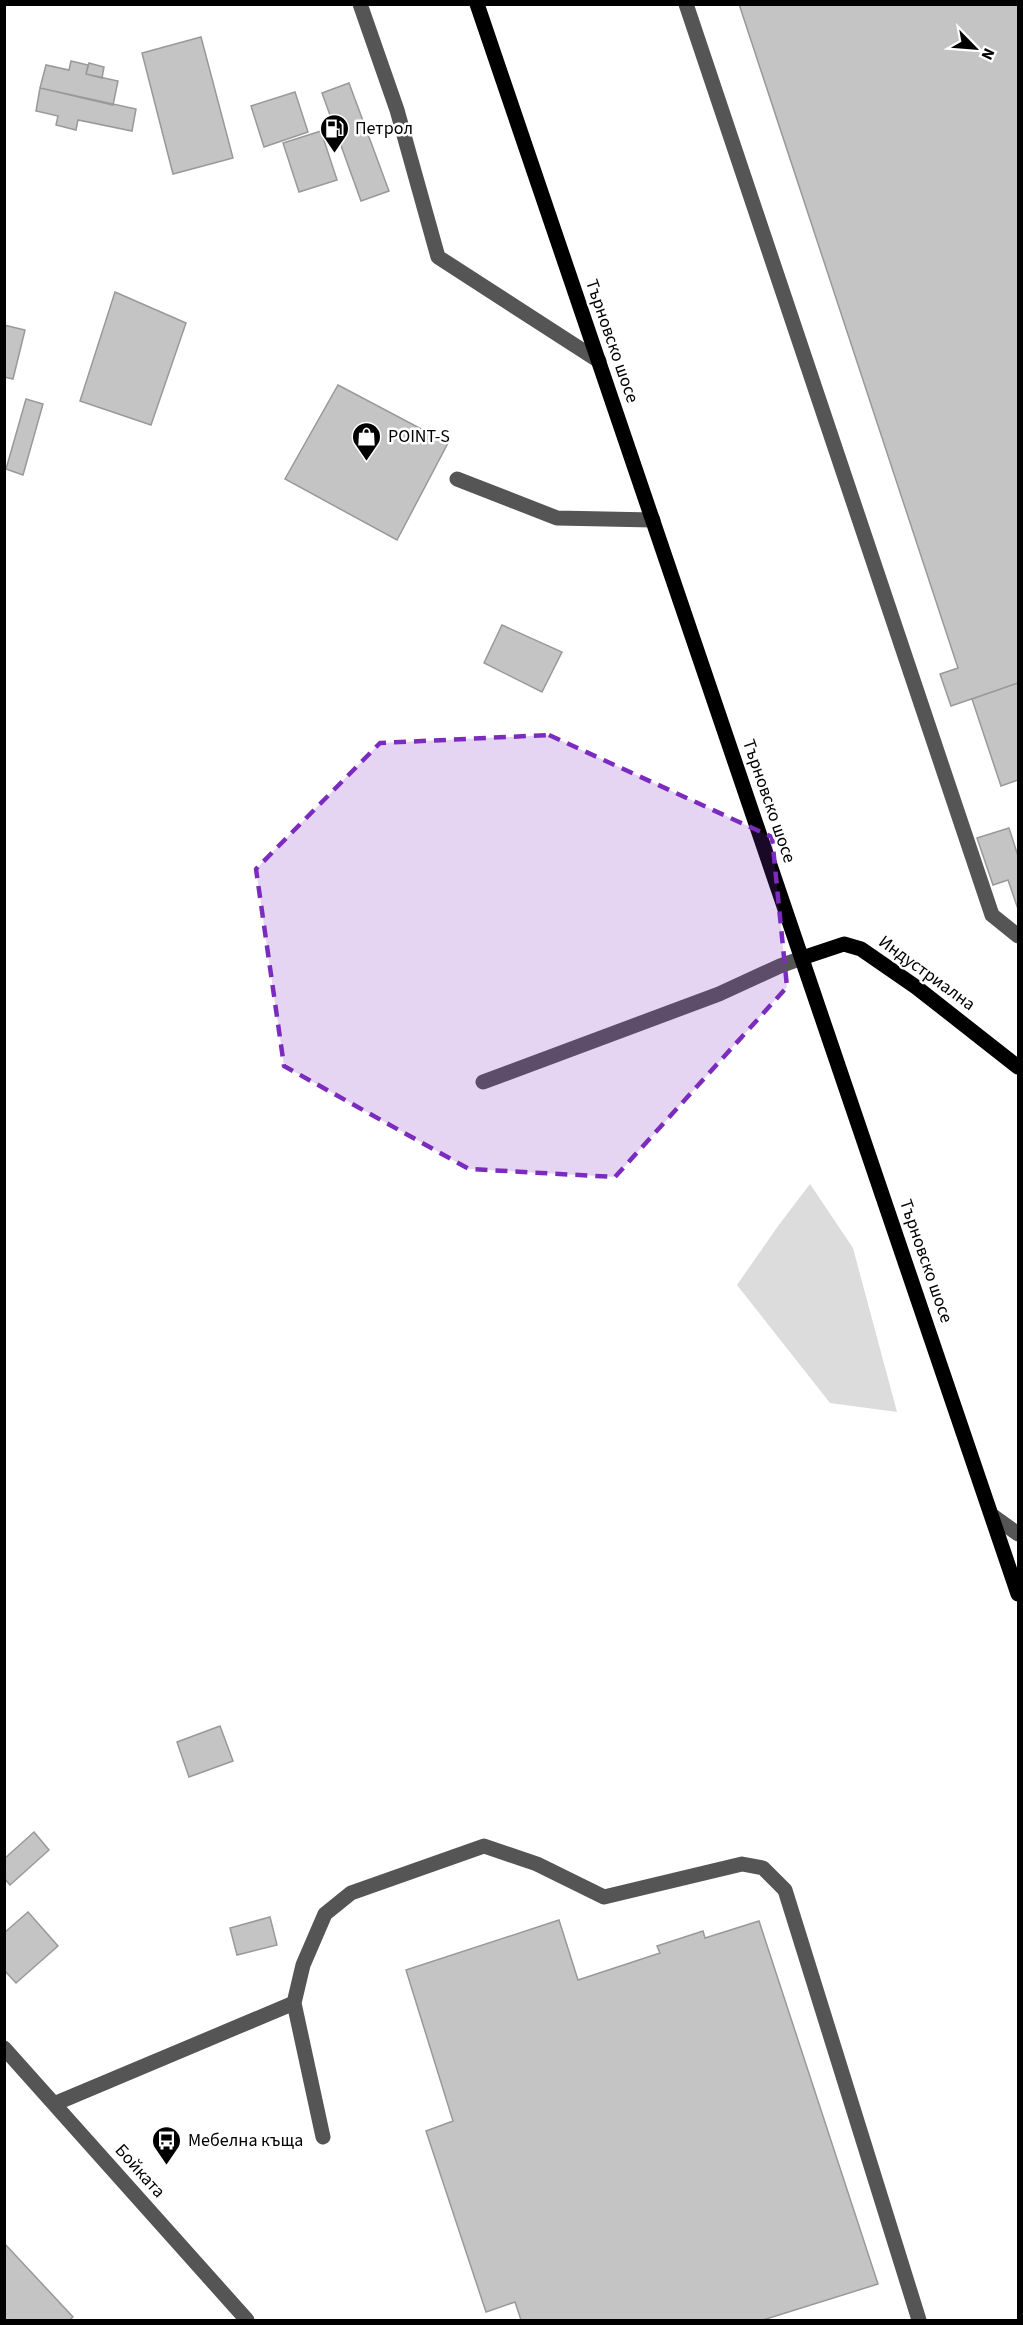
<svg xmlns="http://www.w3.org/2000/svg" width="1023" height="2325" font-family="'Source Sans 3',sans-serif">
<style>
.green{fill:#dcdcdc}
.building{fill:#c4c4c4;stroke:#999;stroke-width:1.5}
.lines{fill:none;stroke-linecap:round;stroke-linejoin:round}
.minor{stroke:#555;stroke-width:15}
.major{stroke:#000;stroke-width:15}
.marked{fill:#7b2cbf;fill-opacity:0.2;stroke:#7b2cbf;stroke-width:4.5;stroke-dasharray:12 8;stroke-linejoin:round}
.labels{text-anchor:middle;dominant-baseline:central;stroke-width:5;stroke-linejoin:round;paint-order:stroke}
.poi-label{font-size:18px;fill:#000;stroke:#fff;text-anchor:start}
.street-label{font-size:18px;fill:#000;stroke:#fff}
</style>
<rect width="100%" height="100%" fill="#fff"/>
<!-- green -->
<path class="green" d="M810,1184l43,64 44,164 -67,-9 -93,-118 41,-59z"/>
<!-- building -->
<path class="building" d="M739,4h279v679l-67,23 -11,-32 18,-6z
M201,37l32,121 -60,16 -31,-121z
M71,61l17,4 -2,9 32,7 -5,24 -73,-17 6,-23 23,5z
M89,63l15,4 -2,11 -16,-4z
M349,83l40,108 -28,10 -39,-108z
M40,88l96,21 -4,22 -54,-11 -2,10 -20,-5 2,-9 -22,-5z
M295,92l13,40 -44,15 -13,-41z
M321,131l16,49 -38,12 -16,-49z
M115,292l71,31 -35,102 -71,-24z
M4,325l21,5 -12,49 -9,-2z
M338,385l110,58 -51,97 -112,-61z
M26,399l17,5 -20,71 -17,-6z
M502,625l60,27 -20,40 -58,-29z
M1018,683v97l-17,6 -29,-87z
M1009,828l9,28v53l-10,-29 -15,5 -16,-47z
M220,1726l13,35 -44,16 -12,-35z
M34,1832l15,18 -39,35 -6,-7v-19z
M28,1912l30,34 -42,37 -12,-13v-37z
M270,1917l7,28 -40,10 -7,-27z
M559,1920l19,60 82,-27 -3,-7 46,-15 2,7 54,-17 119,363 -115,36h-242l-6,-18 -29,10 -60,-181 27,-10 -47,-151z
M4,2243l69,74 -4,3h-65z"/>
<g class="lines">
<!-- minor -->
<path class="minor" d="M360,4l37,106 41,147 161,104
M686,4l306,911 26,21
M457,479l100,39 96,2
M483,1082l236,-88 61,-28 22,-8
M993,1516l25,18
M4,2048l243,272
M54,2104l240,-101
M323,2137l-29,-134 9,-38 22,-51 26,-21 133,-47 53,18 67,33 138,-33 21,4 22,22 134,430"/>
<!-- major -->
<path class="major" d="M477,4l541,1590
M802,958l42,-14 17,5 55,38 102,80"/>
</g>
<!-- marked area -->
<path class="marked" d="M549,735l223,102 15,150 -172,190 -146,-8 -185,-103 -28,-197 124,-126z"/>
<!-- icons -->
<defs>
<symbol id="fuel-pin" viewBox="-11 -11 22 30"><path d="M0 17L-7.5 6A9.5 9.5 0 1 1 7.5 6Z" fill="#000" stroke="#fff"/><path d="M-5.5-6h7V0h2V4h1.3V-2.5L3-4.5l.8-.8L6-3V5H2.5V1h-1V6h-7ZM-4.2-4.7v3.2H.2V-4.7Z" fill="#fff"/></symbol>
<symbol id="shop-pin" viewBox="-11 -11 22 30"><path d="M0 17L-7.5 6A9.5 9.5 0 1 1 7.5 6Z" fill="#000" stroke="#fff"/><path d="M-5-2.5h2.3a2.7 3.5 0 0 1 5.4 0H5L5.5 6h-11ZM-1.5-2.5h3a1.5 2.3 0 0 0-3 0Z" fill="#fff"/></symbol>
<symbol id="bus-pin" viewBox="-11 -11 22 30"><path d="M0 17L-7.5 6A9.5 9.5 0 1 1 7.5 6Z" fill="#000" stroke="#fff"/><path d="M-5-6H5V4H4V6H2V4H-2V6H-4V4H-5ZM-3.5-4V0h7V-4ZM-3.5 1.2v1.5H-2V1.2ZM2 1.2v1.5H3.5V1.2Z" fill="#fff"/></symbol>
</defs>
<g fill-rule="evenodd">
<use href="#fuel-pin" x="318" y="112" width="33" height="45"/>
<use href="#shop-pin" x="350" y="420" width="33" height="45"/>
<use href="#bus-pin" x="150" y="2124" width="33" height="45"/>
</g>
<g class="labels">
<!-- poi labels -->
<g class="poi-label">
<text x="355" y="128">Петрол</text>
<text x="388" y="436">POINT-S</text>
<text x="188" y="2140">Мебелна къща</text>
</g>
<!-- street labels -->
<g class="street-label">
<text transform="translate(612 341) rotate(71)">Търновско шосе</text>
<text transform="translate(769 801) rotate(71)">Търновско шосе</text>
<text transform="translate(927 973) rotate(36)">Индустриална</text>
<text transform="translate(926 1261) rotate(71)">Търновско шосе</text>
<text transform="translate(140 2171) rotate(48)">Бойката</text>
</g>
</g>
<!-- border -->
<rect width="1023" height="2325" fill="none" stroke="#000000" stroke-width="12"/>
<!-- north arrow -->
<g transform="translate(975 48) rotate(115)" stroke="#ffffff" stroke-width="4.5" paint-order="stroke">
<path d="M0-4.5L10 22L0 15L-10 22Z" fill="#000000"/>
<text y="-9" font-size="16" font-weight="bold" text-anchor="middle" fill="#000000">N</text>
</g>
</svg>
